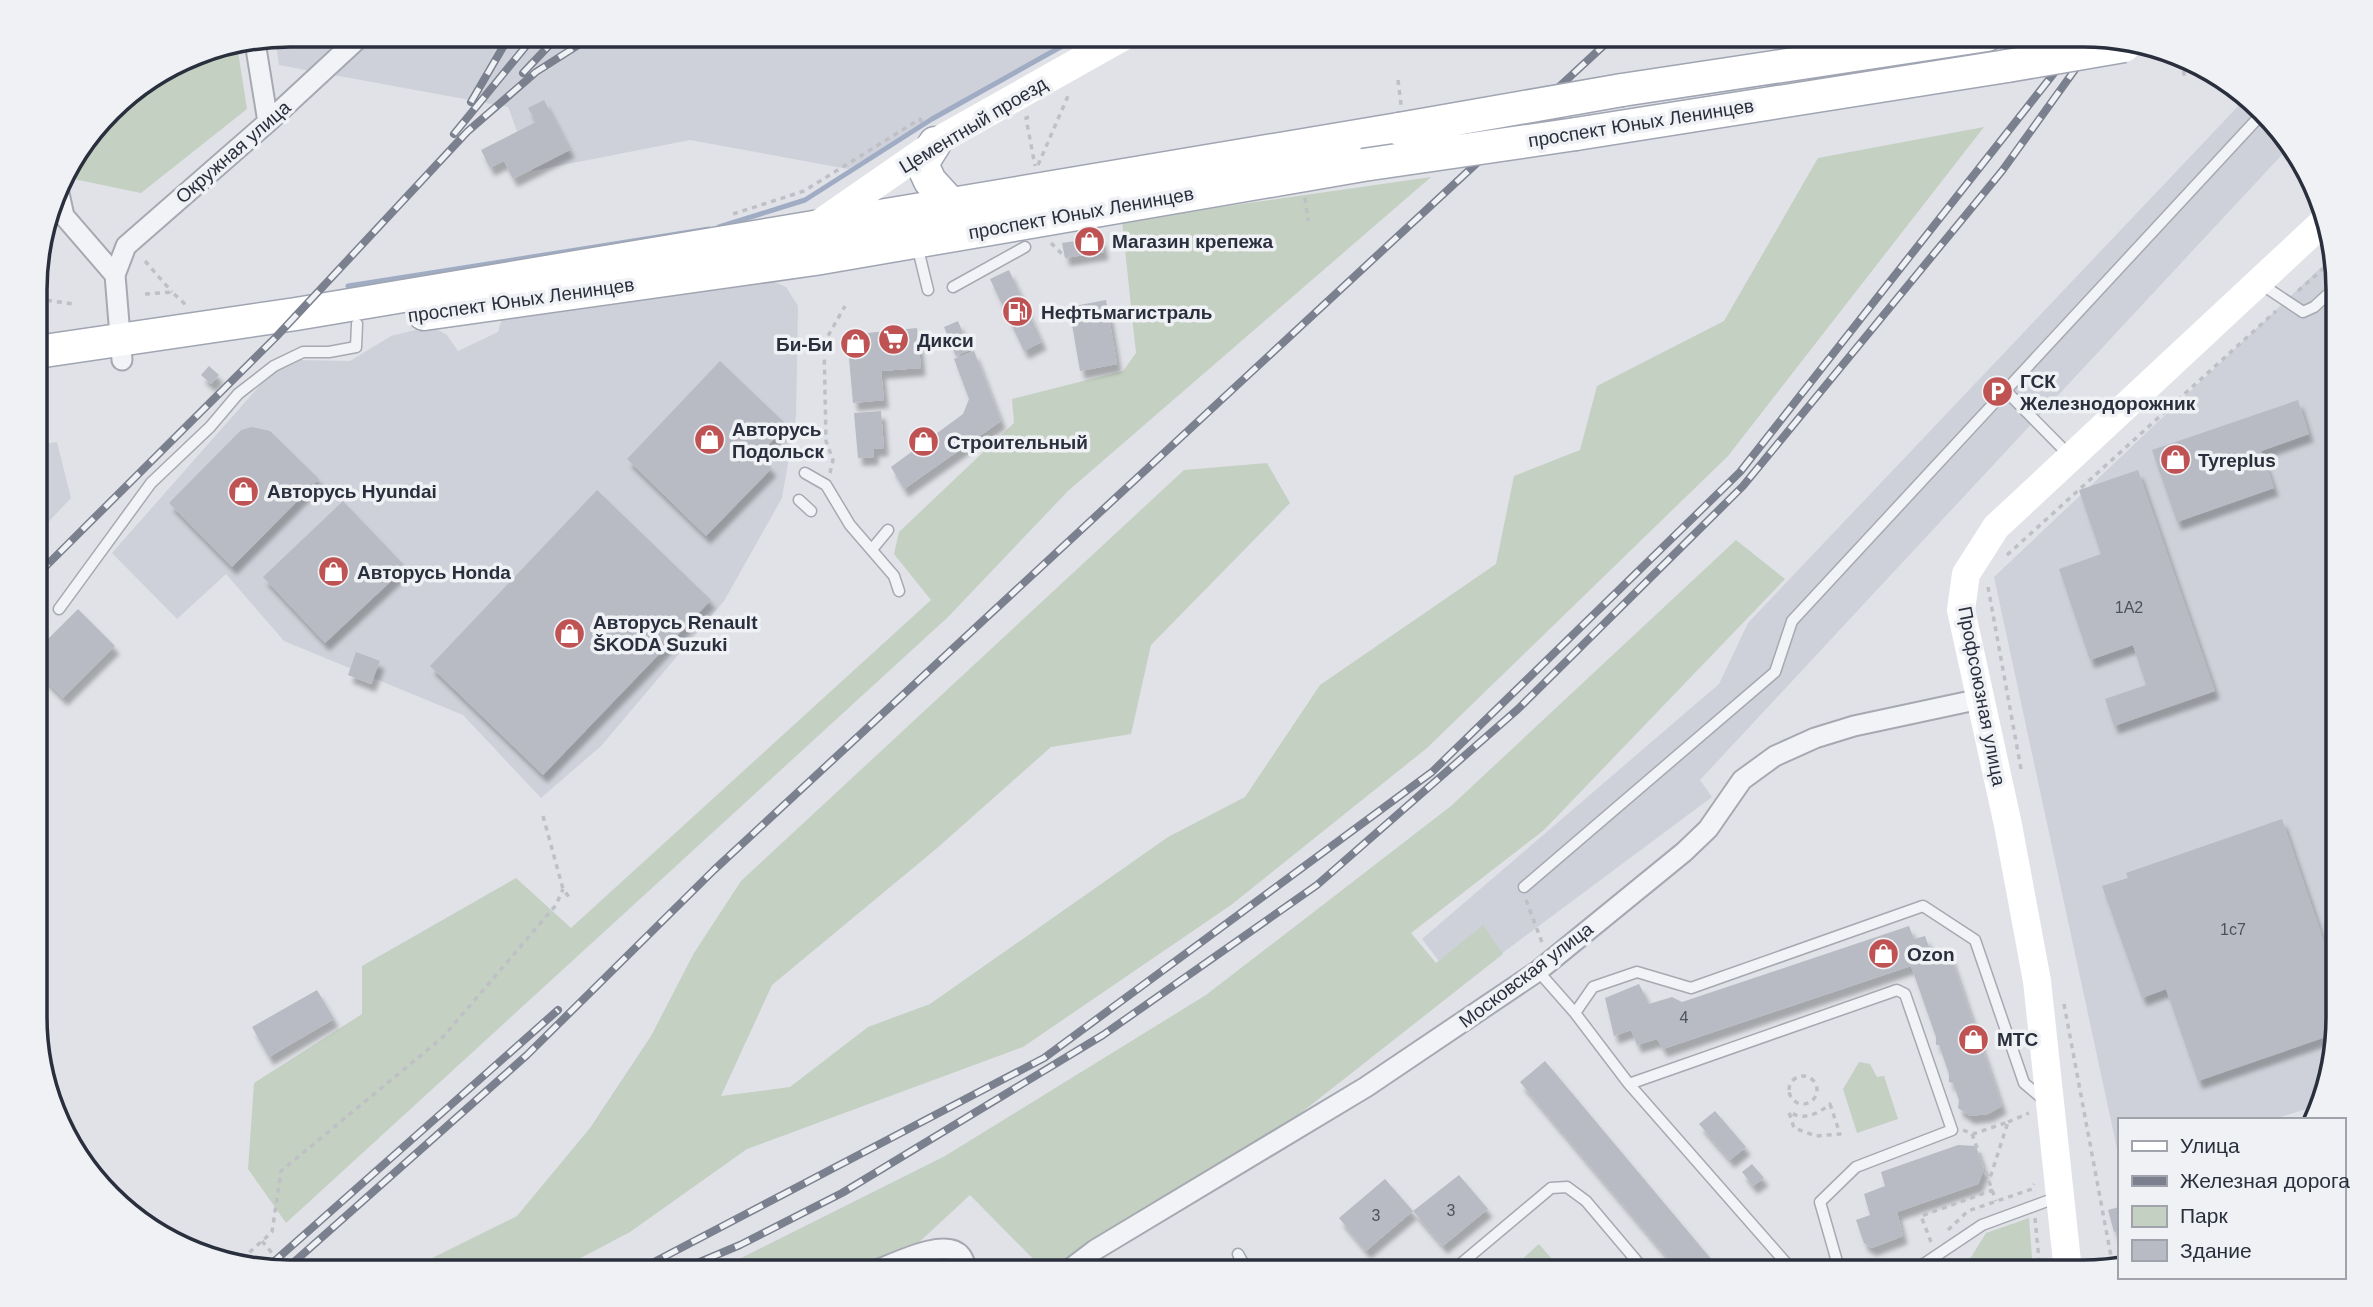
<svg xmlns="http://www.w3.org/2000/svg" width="2373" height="1307" font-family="Arial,sans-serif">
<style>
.built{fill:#ced1d9}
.green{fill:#c4d0c2}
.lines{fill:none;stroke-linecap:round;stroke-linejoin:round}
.stream{stroke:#9facc4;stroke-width:5}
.building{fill:#b8bbc3;filter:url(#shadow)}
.lane-casing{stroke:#a6a9b1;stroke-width:13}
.street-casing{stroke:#a6a9b1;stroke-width:23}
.primary-casing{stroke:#a0a5b2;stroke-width:35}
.path{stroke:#bec0c6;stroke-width:3.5;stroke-dasharray:5 5;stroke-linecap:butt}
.lane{stroke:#f2f3f6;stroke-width:10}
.street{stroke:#f2f3f6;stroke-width:19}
.secondary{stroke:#fff;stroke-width:28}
.primary{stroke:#fff;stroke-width:32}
.rail-casing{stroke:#7b808f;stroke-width:8}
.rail{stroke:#eff1f5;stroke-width:5;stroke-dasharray:16;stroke-linecap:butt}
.primary-bridge-casing{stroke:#a0a5b2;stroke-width:35;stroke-linecap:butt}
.primary-bridge{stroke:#fff;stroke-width:32}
.labels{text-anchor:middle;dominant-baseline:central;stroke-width:7;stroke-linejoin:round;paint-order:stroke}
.number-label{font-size:16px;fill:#4e525e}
.street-label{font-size:19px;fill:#2a2f3d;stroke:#eff1f5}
.poi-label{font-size:19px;font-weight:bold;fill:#2a2f3d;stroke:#eff1f5;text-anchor:start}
.rim{fill:none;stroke:#2a2f3d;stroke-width:3.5}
</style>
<defs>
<filter id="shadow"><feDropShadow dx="4.5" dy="8" stdDeviation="2" flood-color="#0004"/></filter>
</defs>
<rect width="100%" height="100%" fill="#e0e2e7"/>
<!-- built -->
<path class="built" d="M290,35h793l-235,134 -158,-29 -158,31 -24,-64 -229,-42 -4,-27z
M2244,100l47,45 -591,635 12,17 -254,189 -36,-47 297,-255 29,-61z
M2332,257l5,16v760l-21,73 -45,14h-152v38l-125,-581z
M762,276l24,11 12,19 -2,111 -14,81 -58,103 -123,145 -60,52 -78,-83 -179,-74 -58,-67 -49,45 -65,-66 157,-178 28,-15 53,1 41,-25 40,-10 16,9 11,16 40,-19 5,-17z
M57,442l14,56 -34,36v-89z"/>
<!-- green -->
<path class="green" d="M237,45l10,64 -106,84 -77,-16 57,-79 72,-44z
M1984,127l-256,329 -301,292 -196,157 -208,142 -276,102 -117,83 -76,40h-150l113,-56 73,-88 61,-92 43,-83 47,-72 443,-411 83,-7 23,40 -139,142 -20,89 -80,13 -115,102 -164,136 -51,111 69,-9 78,-60 62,-23 238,-167 77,-40 75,-112 176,-121 18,-88 66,-26 17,-64 127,-65 94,-163z
M1431,177l-363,314 -120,126 -662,606 -38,-54 6,-86 108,-69v-48l154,-88 55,50 360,-328 -37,-46 5,-22 115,-109 -2,-24 111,-28 13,-18 -14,-132z
M1736,540l49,39 -241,251 -133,103 25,30 47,-38 20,29 -248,195 -210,122 -75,-76 -54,50 -62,27h-141l232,-116 261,-161 245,-189z
M1859,1062l11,2 7,13 7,-1 14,43 -41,14 -14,-44z
M2029,1218l4,53h-84l19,-9 18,-29z
M1539,1244l24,28h-55z"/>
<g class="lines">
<!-- stream -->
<path class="stream" d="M719,227l86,-27 127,-81 150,-84
M348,286l361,-57"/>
</g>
<!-- building -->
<path class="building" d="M544,100l26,50 -57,29 -9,-18 -14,7 -9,-18 55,-28 -8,-14z
M1101,237l3,15 -39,6 -3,-15z
M1009,270l33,72 -18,9 -34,-72z
M1106,300l11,64 -37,7 -11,-64z
M958,321l12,29 -14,6 -12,-29z
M917,328l4,40 -40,3 3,29 -31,3 -6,-68z
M974,351l27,70 -97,68 -13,-22 72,-53 6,-15 -15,-40z
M720,361l67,64 -28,30 13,13 -66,68 -79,-77z
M209,366l10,9 -8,9 -10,-9z
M2298,400l11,34 -48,17 13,37 -97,34 -25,-72z
M881,411l3,37 -10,1v8l-16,1 -4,-45z
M252,427l18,4 49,48 -87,88 -63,-64 72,-73z
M2138,470l77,221 -101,35 -9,-27 41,-14 -13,-40 -43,15 -31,-91 42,-15 -22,-64z
M597,490l114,110 -168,175 -113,-109z
M343,501l63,66 -81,76 -62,-66z
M78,609l37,37 -52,52 -26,-26v-22z
M356,652l24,9 -9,23 -23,-9z
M2282,819l55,161v53l-139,48 -32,-92 -24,9 -40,-112 26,-8 -2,-5z
M1909,926l5,13 11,-3 8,22 16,-6 53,154 -14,8 -18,2 -12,-8 1,-8 -6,-17 -4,-1v-8l-10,-29h-3v-8l-25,-71 -248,83 -6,-10 -20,6 -6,-15 -17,6 -9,-38 34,-14 10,20 23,-7 10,5z
M317,990l17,29 -65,38 -17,-30z
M1545,1061l177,211h-42l-160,-190z
M1715,1111l31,36 -16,13 -31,-36z
M1958,1145l18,1 8,24 -6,14 -81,28 6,24 -31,12 -8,-5 -8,-23 14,-5 -6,-21 21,-8 -4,-14z
M1752,1164l12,14 -11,8 -11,-14z
M1459,1175l29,34 -45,37 -30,-35z
M1385,1179l28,32 -47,40 -27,-33z
M2119,1207v24l-5,1 -6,-22z"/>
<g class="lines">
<defs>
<path id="lane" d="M917,245l11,45
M2261,284l42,28 11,-5 23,-21
M953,287l72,-40
M2007,392l63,64
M805,473l21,12 24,40 44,51 5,15
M799,500l12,11
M873,548l15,-18
M59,609l92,-126 59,-56 28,-33 36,-28 29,-14h26l27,-5 1,-23
M1524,887l251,-215 17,-51 466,-503
M1538,971l37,42
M1629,1084l165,188
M1238,1254l10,18
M1451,1272l100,-84 16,-1 19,14 60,71
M1840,1272l-20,-70 36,-35 96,-37 -47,-136 -8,-4 -268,94 -54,-71 18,-26 44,-15 54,16 232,-82 52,34 49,143 20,17
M1912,1272l70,-47 76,-28"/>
<path id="street" d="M255,42l13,80
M58,189l6,27 51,59
M122,360l-7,-85 11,-29 142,-124 94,-87
M872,1272c20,-7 74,-36 89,-16 3,4 5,11 7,16
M1066,1272l29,-22 271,-163 172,-116 146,-119 24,-23 34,-49 33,-24 40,-18 39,-12 126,-27"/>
<path id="primary" d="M1622,90l365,-55
M1576,134l431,-68
M935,143l-13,21 8,17 21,23
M424,314l391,-55 548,-94
M37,352l259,-38 1103,-185"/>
</defs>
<!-- lane casing -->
<use href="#lane" class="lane-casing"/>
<!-- street casing -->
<use href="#street" class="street-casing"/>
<!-- primary casing -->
<use href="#primary" class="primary-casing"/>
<!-- path -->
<path class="path" d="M1146,46l21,-11
M2182,61l3,19
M1398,80l3,25
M1029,117l-3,1 9,48
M1038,165l30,-69
M1305,198l3,23
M733,214l71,-23 116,-72 2,4
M1051,243l13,13
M145,261l27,31
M2298,291l35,-31
M145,294l27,-2 14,13
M37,299l37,5
M830,473l3,-13 -7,-19 -2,-98 21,-37
M2007,555l269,-244
M1988,587l33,182
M543,816l20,73 6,8
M1526,900l17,45
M2064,1004l49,263
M1789 1090a14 14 0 1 1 28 0a14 14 0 1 1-28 0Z
M1830,1104l10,30 -24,2 -22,-8 -5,-16c15,9 29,2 41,-8z
M2008,1122l21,-9
M1963,1130l10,4 35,-12 -19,59
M1972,1134l24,67
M2035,1218l5,53
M1948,1230l20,-19 64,-22 2,-5
M262,1241l25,30
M1931,1242l-10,-26 72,-26
M242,1259l30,-27 9,-61 162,-134 113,-132 7,-16
M1882,1272l18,-7"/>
<!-- lane -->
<use href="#lane" class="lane"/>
<!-- street -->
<use href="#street" class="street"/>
<!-- secondary -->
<path class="secondary" d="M813,228l130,-90 183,-103
M2068,1271l-31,-290 -29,-156 -47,-215 5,-36 30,-47 325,-303"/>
<!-- primary -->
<use href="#primary" class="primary"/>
<defs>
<path id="rail" d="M523,73l36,-38
M471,102l39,-67
M454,134l81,-99
M37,575l239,-238 191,-205 69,-60 58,-37
M269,1266l289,-256
M284,1271l243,-216 187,-185 901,-835
M635,1272l409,-214 388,-286 308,-300 344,-437
M676,1272l64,-27 102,-52 261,-158 214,-150 201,-176 225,-223 259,-315 95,-132"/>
</defs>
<!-- rail casing -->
<use href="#rail" class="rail-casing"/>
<!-- rail -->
<use href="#rail" class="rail"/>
<defs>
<path id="primary-bridge" d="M2007,66l117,-20
M1399,129l223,-39
M1363,165l213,-31"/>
</defs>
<!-- primary-bridge casing -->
<use href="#primary-bridge" class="primary-bridge-casing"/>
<!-- primary-bridge -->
<use href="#primary-bridge" class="primary-bridge"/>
</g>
<!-- icons -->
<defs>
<symbol id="shop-disc" viewBox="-11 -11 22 22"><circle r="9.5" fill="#bf5253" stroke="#eff1f5"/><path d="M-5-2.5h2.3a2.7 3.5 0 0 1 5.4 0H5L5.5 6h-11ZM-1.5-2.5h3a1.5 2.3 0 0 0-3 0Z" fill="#fff"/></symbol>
<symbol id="fuel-disc" viewBox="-11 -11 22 22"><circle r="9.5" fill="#bf5253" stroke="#eff1f5"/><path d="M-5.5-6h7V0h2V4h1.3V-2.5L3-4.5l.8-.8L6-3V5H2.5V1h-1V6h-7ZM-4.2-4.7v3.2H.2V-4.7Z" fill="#fff"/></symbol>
<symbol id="supermarket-disc" viewBox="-11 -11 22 22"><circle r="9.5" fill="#bf5253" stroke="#eff1f5"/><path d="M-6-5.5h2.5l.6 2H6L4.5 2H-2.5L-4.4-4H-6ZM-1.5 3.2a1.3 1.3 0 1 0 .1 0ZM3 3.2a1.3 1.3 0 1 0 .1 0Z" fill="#fff"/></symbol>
<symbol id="parking-disc" viewBox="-11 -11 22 22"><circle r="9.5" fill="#bf5253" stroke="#eff1f5"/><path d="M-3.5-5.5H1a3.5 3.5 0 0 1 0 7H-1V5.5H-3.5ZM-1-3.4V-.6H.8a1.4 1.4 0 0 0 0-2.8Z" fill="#fff"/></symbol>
</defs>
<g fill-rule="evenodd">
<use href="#shop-disc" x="1072" y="224" width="35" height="35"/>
<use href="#fuel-disc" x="1000" y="294" width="35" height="35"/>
<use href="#supermarket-disc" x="876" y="322" width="35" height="35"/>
<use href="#shop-disc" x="838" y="326" width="35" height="35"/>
<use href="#parking-disc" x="1980" y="374" width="35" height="35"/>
<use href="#shop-disc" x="692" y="422" width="35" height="35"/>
<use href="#shop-disc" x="906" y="424" width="35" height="35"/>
<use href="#shop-disc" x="2158" y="442" width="35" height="35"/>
<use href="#shop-disc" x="226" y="474" width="35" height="35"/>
<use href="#shop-disc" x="316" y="554" width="35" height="35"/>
<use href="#shop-disc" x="552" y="616" width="35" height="35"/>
<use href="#shop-disc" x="1866" y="936" width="35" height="35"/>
<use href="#shop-disc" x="1956" y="1022" width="35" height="35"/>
</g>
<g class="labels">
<!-- number labels -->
<g class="number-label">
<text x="2129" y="607">1А2</text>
<text x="2233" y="929">1с7</text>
<text x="1684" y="1017">4</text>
<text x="1451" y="1210">3</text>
<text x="1376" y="1215">3</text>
</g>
<!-- street labels -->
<g class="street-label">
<text transform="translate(1641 123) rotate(-9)">проспект Юных Ленинцев</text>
<text transform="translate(973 125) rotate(-31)">Цементный проезд</text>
<text transform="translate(233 152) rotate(-41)">Окружная улица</text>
<text transform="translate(1081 213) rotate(-10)">проспект Юных Ленинцев</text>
<text transform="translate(521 300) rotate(-8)">проспект Юных Ленинцев</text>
<text transform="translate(1982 696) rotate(79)">Профсоюзная улица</text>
<text transform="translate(1526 975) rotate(-37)">Московская улица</text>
</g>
<!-- poi labels -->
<g class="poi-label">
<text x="1112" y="241">Магазин крепежа</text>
<text x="1041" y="312">Нефтьмагистраль</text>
<text x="917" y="340">Дикси</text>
<text x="833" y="344" text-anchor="end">Би-Би</text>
<text x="2020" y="381">ГСК<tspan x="2020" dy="22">Железнодорожник</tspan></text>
<text x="732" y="429">Авторусь<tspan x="732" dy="22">Подольск</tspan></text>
<text x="947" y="442">Строительный</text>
<text x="2198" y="460">Tyreplus</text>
<text x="267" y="491">Авторусь Hyundai</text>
<text x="357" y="572">Авторусь Honda</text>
<text x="593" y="622">Авторусь Renault<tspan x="593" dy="22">ŠKODA Suzuki</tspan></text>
<text x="1907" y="954">Ozon</text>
<text x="1997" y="1039">МТС</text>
</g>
</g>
<!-- crop -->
<path d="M0 0H2373V1307H0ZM290 47H2083A243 243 0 0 1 2326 290V1017A243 243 0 0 1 2083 1260H290A243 243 0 0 1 47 1017V290A243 243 0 0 1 290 47Z" fill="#eff1f5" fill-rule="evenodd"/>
<path class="rim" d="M290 47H2083A243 243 0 0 1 2326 290V1017A243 243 0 0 1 2083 1260H290A243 243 0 0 1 47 1017V290A243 243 0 0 1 290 47Z"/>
<!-- legend -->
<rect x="2118" y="1118" width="228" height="161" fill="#eff1f5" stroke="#a0a3ab" stroke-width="2"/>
<rect x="2132" y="1141" width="35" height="10" fill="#ffffff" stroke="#a0a3ab" stroke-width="2"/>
<text x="2180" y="1153" font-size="21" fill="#2a2f3d">Улица</text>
<rect x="2132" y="1176" width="35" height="10" fill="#7b808f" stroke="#a0a3ab" stroke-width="2"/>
<text x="2180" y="1188" font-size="21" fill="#2a2f3d">Железная дорога</text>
<rect x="2132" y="1206" width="35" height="21" fill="#c4d0c2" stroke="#a0a3ab" stroke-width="2"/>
<text x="2180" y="1223" font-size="21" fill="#2a2f3d">Парк</text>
<rect x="2132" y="1240" width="35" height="21" fill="#b8bbc3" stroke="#a0a3ab" stroke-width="2"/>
<text x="2180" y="1258" font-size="21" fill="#2a2f3d">Здание</text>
</svg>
